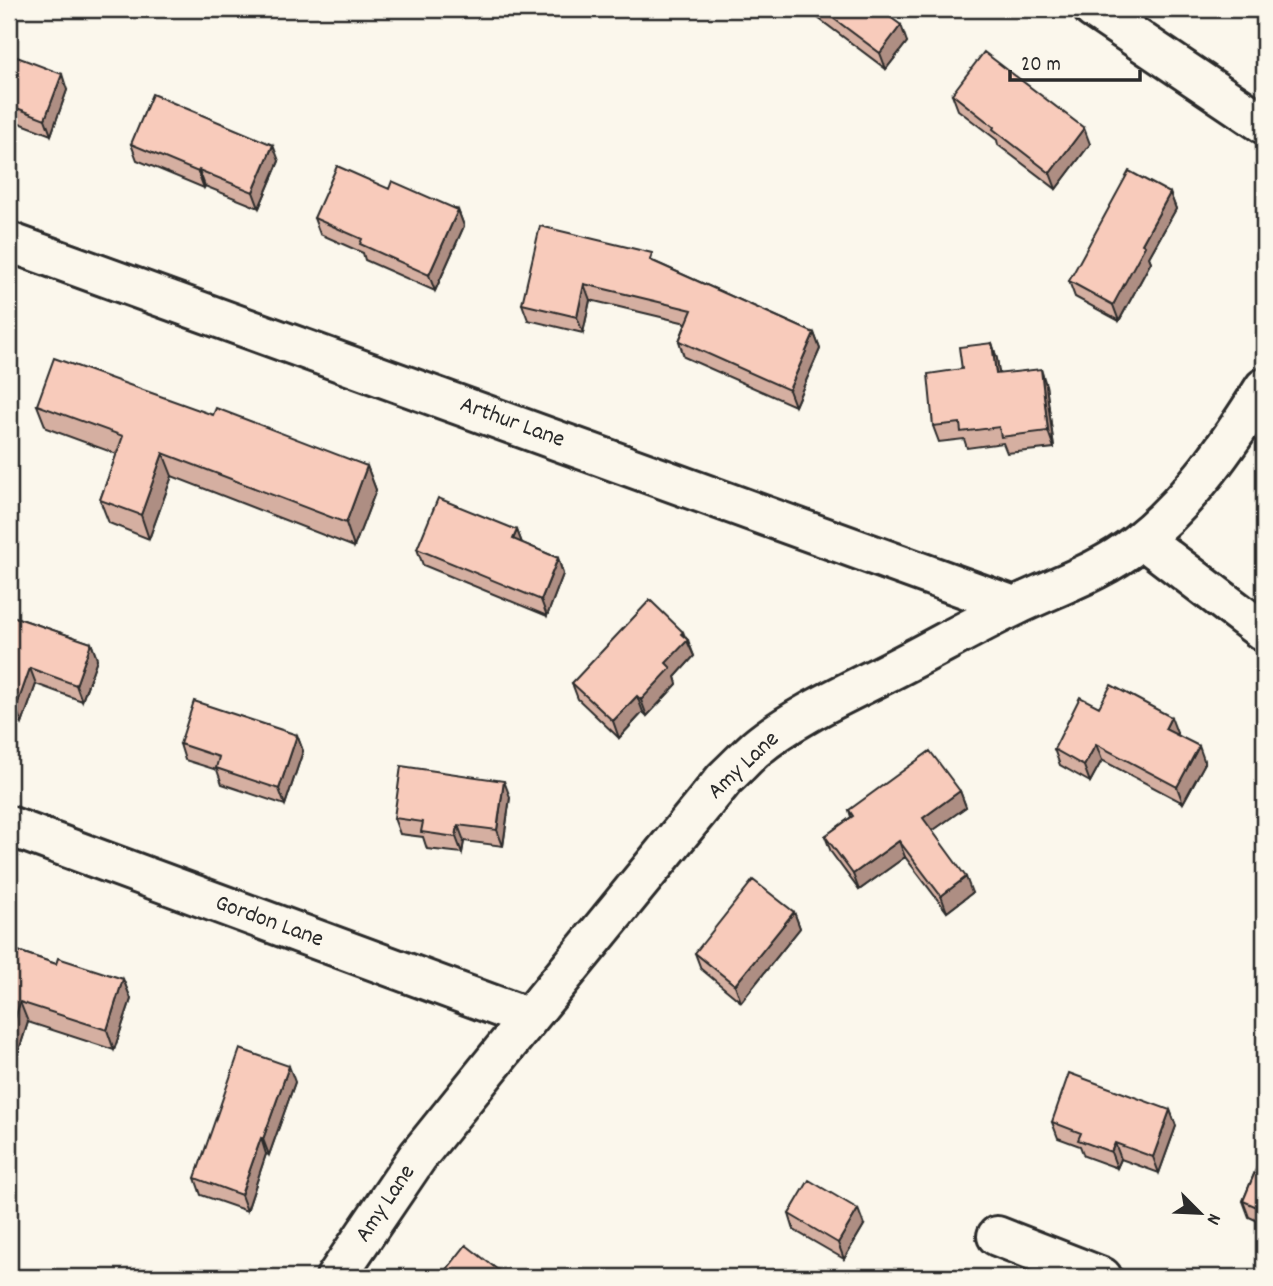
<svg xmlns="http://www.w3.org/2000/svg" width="1273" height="1286" font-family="Dekko,sans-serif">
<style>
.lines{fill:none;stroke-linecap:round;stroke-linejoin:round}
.street-casing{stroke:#2b2b2b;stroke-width:44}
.street{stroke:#fbf7ec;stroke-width:38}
.wall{fill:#d5afa1;stroke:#2b2b2b;stroke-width:2}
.shaded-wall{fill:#ae8e83;stroke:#2b2b2b;stroke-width:2}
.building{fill:#f8cbbb;stroke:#2b2b2b;stroke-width:2}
.labels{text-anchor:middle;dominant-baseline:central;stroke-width:5;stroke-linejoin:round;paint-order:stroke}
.street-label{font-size:24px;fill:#2b2b2b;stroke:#fbf7ec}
</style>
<rect width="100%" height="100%" fill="#fbf7ec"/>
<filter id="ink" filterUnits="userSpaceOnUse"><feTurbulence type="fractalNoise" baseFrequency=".0143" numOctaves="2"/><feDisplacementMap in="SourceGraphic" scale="14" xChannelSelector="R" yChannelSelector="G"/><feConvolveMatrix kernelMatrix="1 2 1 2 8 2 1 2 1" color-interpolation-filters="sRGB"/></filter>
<g filter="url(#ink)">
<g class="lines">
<defs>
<path id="street" d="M1093,9l171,115
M9,242l1005,364
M1142,539l122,93
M9,826l520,192
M997,1236l105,41
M336,1277l82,-121 111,-138 196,-240c10,-9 20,-20 30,-29 40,-34 97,-58 143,-82 39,-20 77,-42 117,-61 41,-20 86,-34 122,-63 53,-42 92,-99 127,-155"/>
</defs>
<!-- street casing -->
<use href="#street" class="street-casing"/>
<!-- street -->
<use href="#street" class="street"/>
</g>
<!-- wall -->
<path class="wall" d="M806,9h84l-4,5 21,28 -21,27z
M9,54l58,36 -16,45 -42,-16z
M952,94l138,50 -34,45 -58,-44 -1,-5 -39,-30z
M131,144l148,17 -20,47 -54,-22 -1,2 -67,-28z
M389,189l69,21 6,16 -29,65 -70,-31 -2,-7 -43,-19 -6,-16z
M1170,193l6,16 -27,48 2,5 -32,59 -44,-24 -6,-16z
M655,262l159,71 6,16 -25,57 -111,-49 -5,-16 7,-18 -96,-23 -7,33 -55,-13 -6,-16z
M992,343l5,16 2,15 47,11 8,63 -47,5 -4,-10 -36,5 -3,-9 -25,3 -6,-16 29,-57z
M37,405l176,10 154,51 9,24 -22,57 -182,-71 -23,63 -40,-16 -9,-23 17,-46 -71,-26z
M517,530l5,13 36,15 5,16 -16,42 -124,-51 -6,-16z
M9,615l82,28 6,16 -15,42 -46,-17 -14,40 -13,-5z
M686,638l2,2 6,16 -19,21 2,7 -30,32 -4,-4 -24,26 -41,-39 -6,-16z
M1099,707l78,26v1l28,29 -22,40 -81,-43 -12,22 -30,-17 -6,-16z
M297,735l6,16 -18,54 -63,-21 -5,-14 -32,-10 -5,-16z
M960,791l6,16 -34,24 40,62 -25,19 -42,-55 -46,33 -28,-38 -6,-16 26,-19 -2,-7z
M510,797l-7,49 -39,-5 -2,12 -35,-4 -4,-12 -23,-3 -6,-16z
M794,912l6,16 -59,74 -40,-33 -6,-16z
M9,948l47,16 67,15 8,20 -17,51 -86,-28 -19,59z
M295,1082l-26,73 -3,-1 -19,57 -46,-16 -6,-17z
M1170,1110l6,16 -17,47 -38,-14 -4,9 -33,-12 -4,-10 -22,-8 -6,-16z
M1264,1150v74l-15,-7 -6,-16z
M789,1214l75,11 -20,34 -50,-29z"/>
<!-- shaded-wall -->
<path class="shaded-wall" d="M875,9h15l-10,13z
M901,25l6,17 -21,27 -6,-16z
M62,74l5,16 -16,45 -6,-16z
M1084,128l6,16 -34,45 -6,-16z
M273,145l6,16 -20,47 -6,-16z
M199,170l6,16 -1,2 -6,-16z
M1170,193l6,16 -27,48 2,5 -32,59 -6,-16 29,-61z
M458,210l6,16 -29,65 -6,-16z
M584,284l6,16 -7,33 -6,-16z
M814,333l6,16 -25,57 -6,-16z
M992,343l5,16 5,32 -6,-17z
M1041,369l5,16 8,63 -6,-17z
M163,453l9,23 -23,63 -8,-24z
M367,466l9,24 -22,57 -8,-24z
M517,530l6,16 -10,-7z
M558,558l5,16 -16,42 -6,-16z
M683,632l11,24 -19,21 2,7 -30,32 -6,-16 25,-37z
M91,643l6,16 -15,42 -6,-16z
M30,668l6,16 -14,40 -6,-16z
M637,696l6,16 -24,26 -6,-17z
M1171,717l6,16 -6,12 -6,-16z
M297,735l6,16 -18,54 -6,-16z
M1096,744l6,16 -12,22 -6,-16z
M1199,746l6,17 -22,40 -6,-16z
M504,781l6,16 -7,49 -6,-16z
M960,791l6,16 -38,27 -5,-16z
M458,825l6,16 -2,12 -6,-16z
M899,841l6,16 -46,33 -6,-16z
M966,877l6,16 -25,19 -6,-16z
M794,912l6,16 -59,74 -6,-17z
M123,979l8,20 -17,51 -7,-20z
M20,1002l8,20 -19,59v-43z
M289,1066l6,16 -26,73 -6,-16z
M1170,1110l6,16 -17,47 -6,-16z
M261,1138l5,16 -19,57 -6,-16z
M1115,1143l6,16 -4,9 -6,-16z
M858,1209l6,16 -20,34 -6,-16z"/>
<!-- building -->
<path class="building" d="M821,9h58l22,16 -21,28z
M984,52l100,76 -34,45 -57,-44 1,-2 -42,-33z
M9,54l53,20 -17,45 -36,-14z
M152,94l121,51 -20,47 -54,-22 -1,2 -67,-28z
M337,166l52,23 3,-8 66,29 -29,65 -69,-31 2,-5 -48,-21z
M1129,171l41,22 -28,51 3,2 -32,59 -44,-24z
M540,226l112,27 -2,7 164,73 -25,57 -110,-49 13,-31 -108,-26 -7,33 -55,-13z
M992,343l4,31 45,-5 7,62 -47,6 -2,-10 -38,5 -1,-9 -27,3 -5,-52 34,-5 -3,-22z
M54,358l159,57 3,-7 151,58 -21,57 -183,-70 -22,62 -41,-15 23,-64 -86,-31z
M438,498l79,32 -4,9 45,19 -17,42 -124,-51z
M650,600l33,32 -2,2 7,6 -22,23 5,5 -30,32 -4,-4 -24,25 -41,-38z
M9,615l82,28 -15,42 -46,-17 -14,40 -7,-3z
M1111,685l60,32 -6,12 34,17 -22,41 -81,-43 -12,22 -30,-17 26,-52 19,10z
M194,701l103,34 -18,54 -63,-21 3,-11 -39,-13z
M930,751l30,40 -37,27 43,59 -25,19 -42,-55 -46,33 -28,-38 28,-20 -4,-6z
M401,766l103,15 -7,49 -39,-5 -2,12 -35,-5 2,-10 -29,-4z
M753,880l41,32 -59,73 -40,-32z
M9,948l47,16 2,-6 65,21 -16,51 -87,-28 -11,36z
M240,1049l49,17 -26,73 -2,-1 -20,57 -46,-17z
M1069,1073l101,37 -17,47 -38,-14 -4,9 -33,-12 3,-7 -29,-11z
M1264,1150v60l-21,-9z
M809,1180l49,29 -20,34 -49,-29z
M466,1245l41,32h-66z"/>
</g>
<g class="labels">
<!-- street labels -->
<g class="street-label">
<text transform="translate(512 423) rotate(20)">Arthur Lane</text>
<text transform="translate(744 766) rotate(-43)">Amy Lane</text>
<text transform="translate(269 922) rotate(20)">Gordon Lane</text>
<text transform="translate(386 1204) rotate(-56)">Amy Lane</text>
</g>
</g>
<!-- margin -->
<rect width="1273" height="1286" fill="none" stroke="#fbf7ec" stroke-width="35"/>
<rect x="18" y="18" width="1238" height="1251" fill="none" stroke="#2b2b2b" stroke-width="2.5" filter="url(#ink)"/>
<!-- north arrow -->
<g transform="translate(1200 1213) rotate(114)" stroke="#fbf7ec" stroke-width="5" paint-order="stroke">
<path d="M0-5L12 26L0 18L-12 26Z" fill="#2b2b2b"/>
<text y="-10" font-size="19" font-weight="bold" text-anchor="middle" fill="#2b2b2b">N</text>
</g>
<!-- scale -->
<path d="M1010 70v10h130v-10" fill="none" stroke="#2b2b2b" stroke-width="3.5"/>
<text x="1021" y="70" font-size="21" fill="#2b2b2b" stroke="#fbf7ec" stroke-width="5" paint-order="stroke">20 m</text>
</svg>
